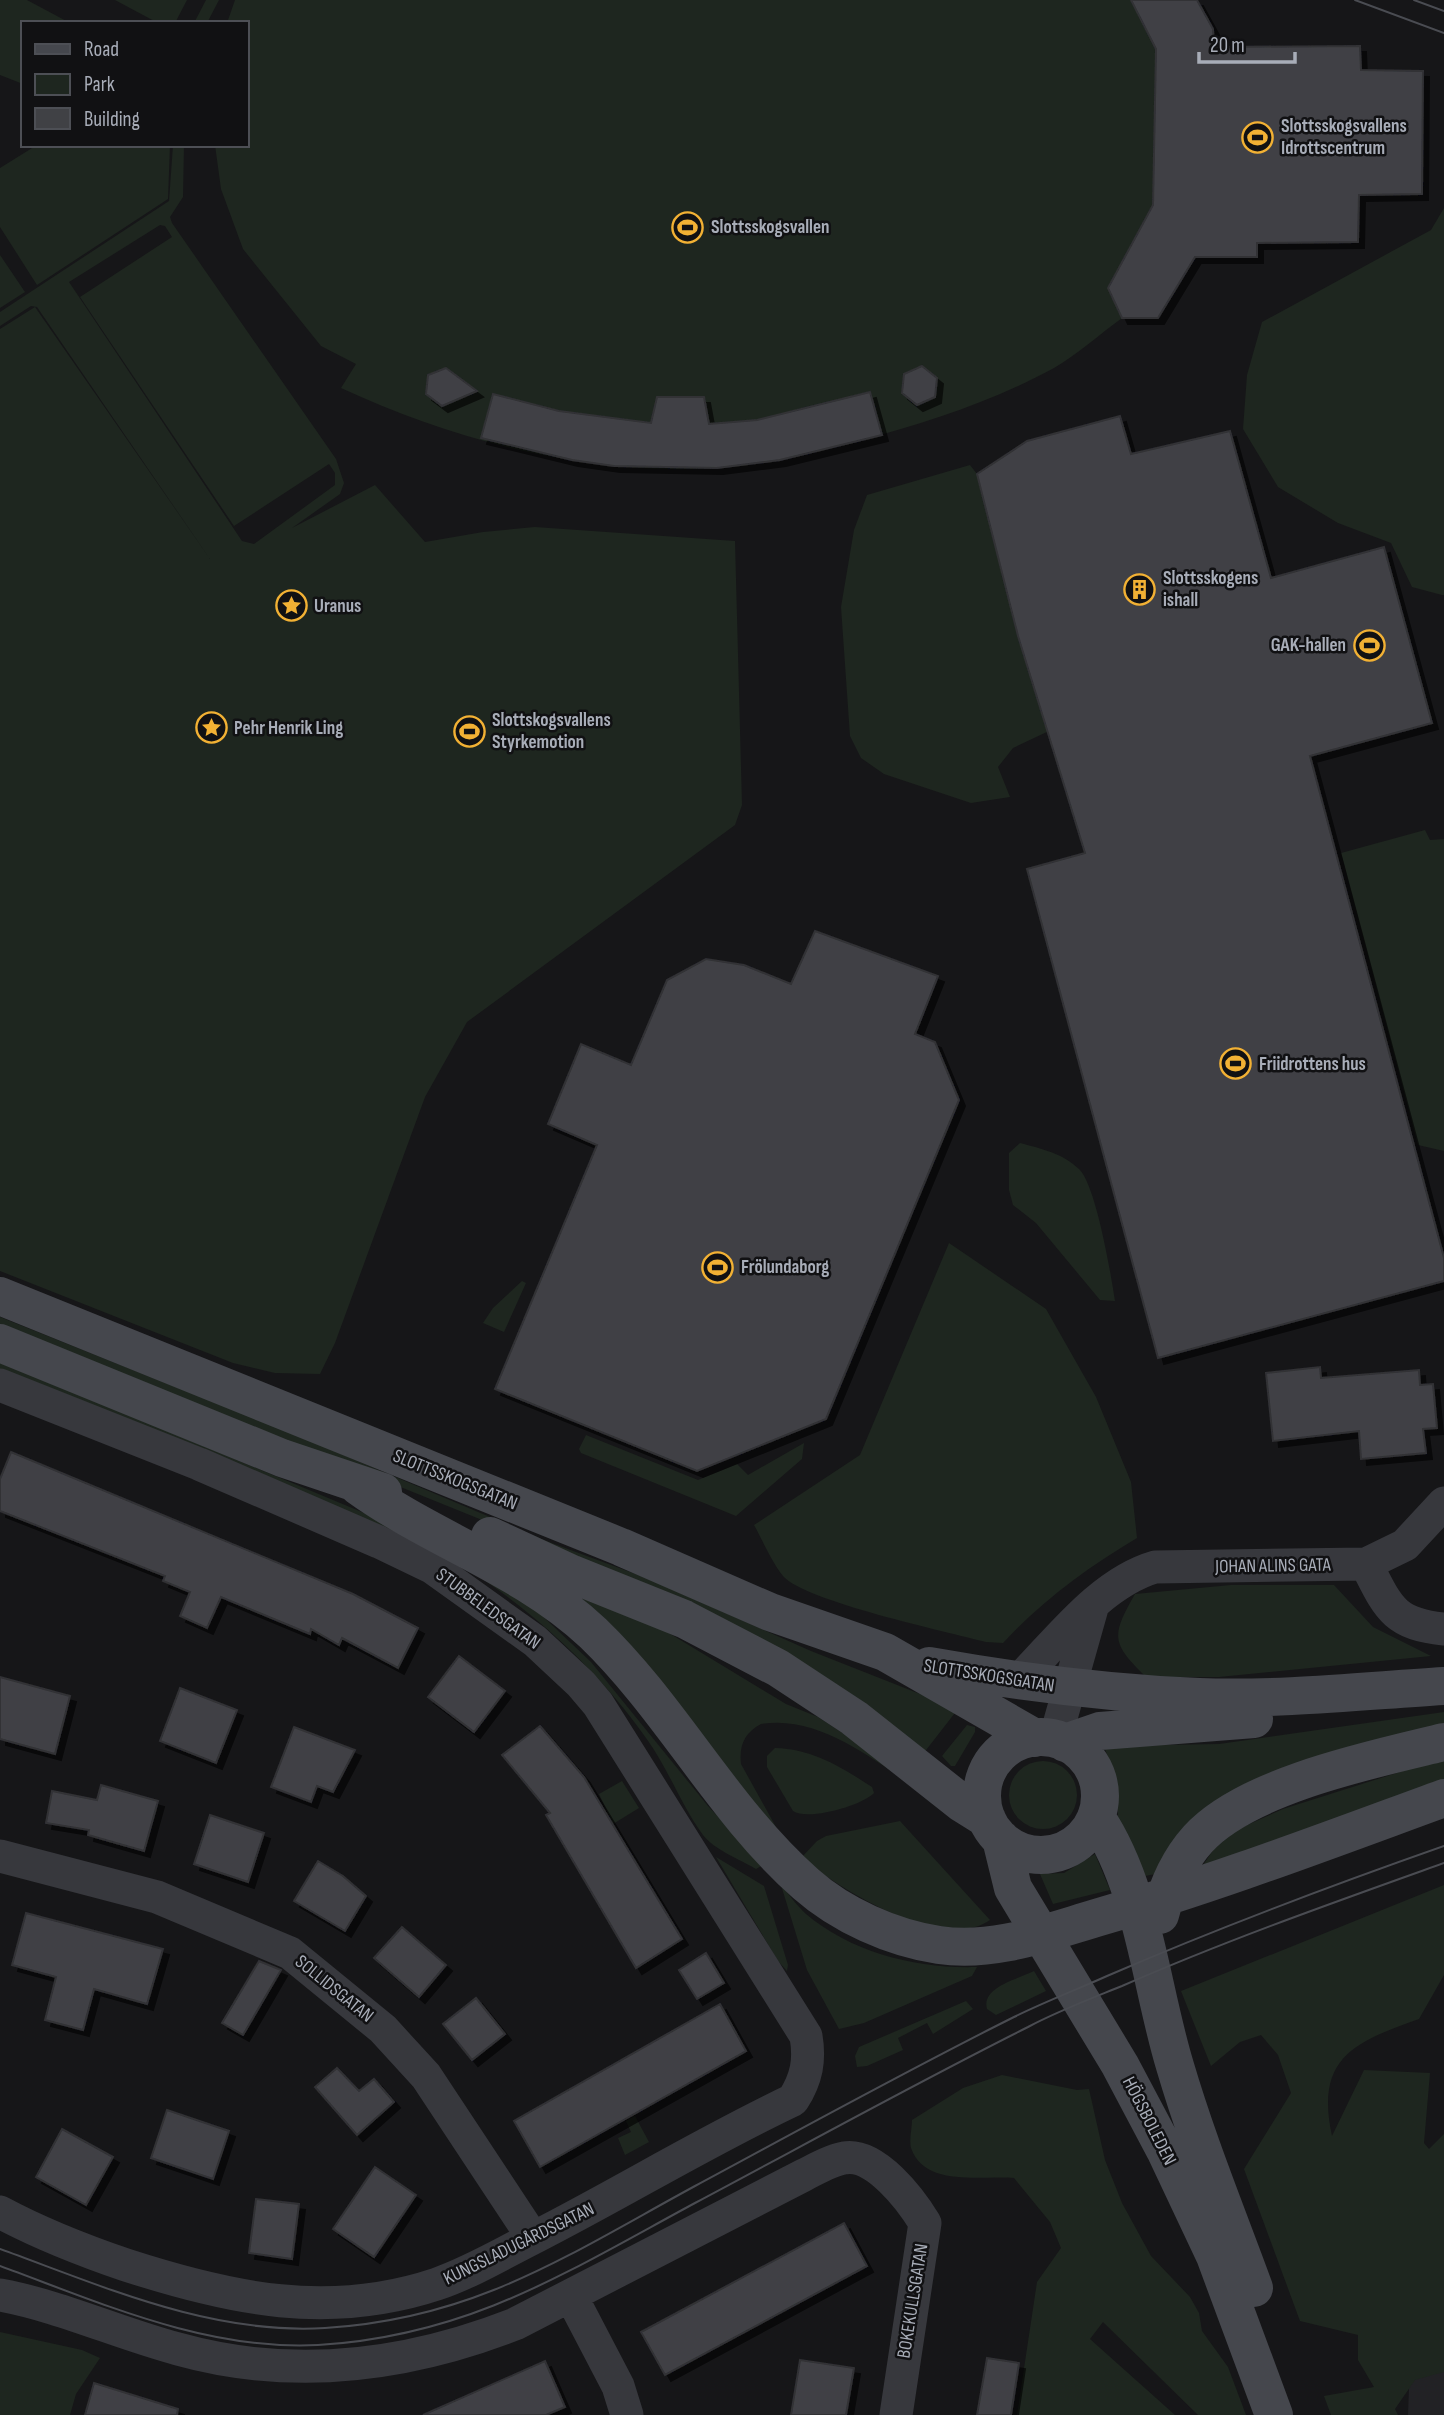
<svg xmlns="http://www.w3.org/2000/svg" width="1444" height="2415" font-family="'Sofia Sans Condensed',sans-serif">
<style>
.built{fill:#222225}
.green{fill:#1e261f;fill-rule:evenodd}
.building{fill:#404145;stroke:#303034;stroke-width:2;filter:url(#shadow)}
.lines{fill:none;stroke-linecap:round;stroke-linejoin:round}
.minor{stroke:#37383d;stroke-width:33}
.secondary{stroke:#45474d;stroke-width:38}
.tram{stroke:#4a4c52;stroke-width:2}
.labels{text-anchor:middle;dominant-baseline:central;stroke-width:5;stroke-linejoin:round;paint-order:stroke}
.poi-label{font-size:19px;font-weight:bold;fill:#a8adb8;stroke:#111113;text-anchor:start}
.street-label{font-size:19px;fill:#a8adb8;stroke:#111113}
</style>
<defs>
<filter id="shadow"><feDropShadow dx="6" dy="6" stdDeviation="0" flood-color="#0009"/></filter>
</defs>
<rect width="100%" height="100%" fill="#161618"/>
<!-- built -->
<path class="built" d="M1411,2331l33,3v81h-36z"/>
<!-- green -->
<path class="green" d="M0,0h27l43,23h-47v61l-23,-9z
M115,0h72l-12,23h-17z
M206,0h13l-12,23h-13z
M235,0h896l25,49 -3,156 -45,83 14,30c-22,16 -44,36 -68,50 -61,33 -127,55 -193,72 -48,12 -96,25 -146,28 -127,8 -259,-27 -374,-80l15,-24 -35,-18 -78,-97 -22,-60 -6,-44h32v-122h-20z
M37,145h133l-2,54 -131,86 -37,-58v-59z
M173,145h11l-1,52 -13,20 2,6 164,236 8,24 -4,11 -48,34 83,-43 50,57 58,-10 52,-5 200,14 7,264 -7,20 -268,197 -42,75 -90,246 -15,31 -45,-1 -42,-10 -233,-92v-942l35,-22 175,252 -173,-252 -6,-1 -31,20v-14l169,-111zM160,225l5,1 7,11 -92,60 154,229 95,-62 6,9v12l-81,59 -12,-3 -173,-259z
M1444,208v387h-2l-30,-8 -21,-44 -53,-20 -60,-36 -35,-58 4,-54 15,-53 169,-92z
M0,255l25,37 -25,16z
M970,465l7,9 41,162 33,94 -38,18 -15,19 12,30 -39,6 -87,-29 -23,-16 -11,-22 -9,-129 13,-77 13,-35z
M1425,830l5,10 14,-1v312l-26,-6 -77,-292z
M1020,1143c22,6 42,10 59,26 17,16 32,106 36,132l-15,-1 -64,-77 -23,-18 -4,-15v-37z
M949,1243l97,66 50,88 35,85 6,56c-49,29 -95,63 -134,105l-17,-1c-38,-10 -182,-41 -203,-66 -12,-15 -20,-35 -29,-51l106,-70z
M522,1281l4,2 -22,49 -21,-9 10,-15z
M0,1317l301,120 248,105 100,37 162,72 147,58 -35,45 -436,-232 -487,-197z
M0,1361l400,167 133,79 58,55 117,144 55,59 -7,4c-15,-9 -43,-20 -53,-34 -22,-30 -35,-67 -57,-97 -49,-69 -111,-125 -181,-171l-465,-198z
M586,1435l112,45 39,-16 11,11 56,-32 -2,16 -66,57 -155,-63 -2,-4z
M1231,1585h103l39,42 58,29 -212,21h-73c-35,-34 -35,-41 -11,-83z
M585,1597l69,27 132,80 32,13 89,58 -2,5c-41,-27 -91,-65 -144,-56 -17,9 -22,22 -20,40l40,72 -200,-235z
M1444,1712v15l-52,13 -236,134 -17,3 -21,-60 -1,-34 -13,-37 115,-2z
M967,1725l8,2v5l-20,34h-4l-9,-10z
M775,1748c38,1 66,19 97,39l2,6c-13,13 -66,28 -81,18l-26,-44v-11z
M1444,1758v22l-243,88 13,-19 24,-20 45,-20z
M1009 1795a34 34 0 1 1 68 0a34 34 0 1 1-68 0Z
M622,1781l17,27 -26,16 -14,-30z
M900,1821l90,99c-48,34 -151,-32 -189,-62l16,-17 9,-5z
M1095,1854l15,36 -57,14 -13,-30 24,-1z
M716,1857l48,29 24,79 -1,6 -9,-10z
M781,1885c8,9 16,21 25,29 46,39 112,55 171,53l-5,9 -14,6 -94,41 -25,6 -32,-59z
M1444,1885v90l-25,44c-65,23 -104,39 -87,117l32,-66 66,3 -6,70 5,6 15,-15v238l-29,8 -20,29 3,6h-67l-7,-19 50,-9 -16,-27v-25l-58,-14 -56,-152 47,-76 -13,-38 -17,-20 -21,7 -29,24 -30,-75z
M1034,1971l12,20 -50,24 -9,-6c-6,-22 31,-30 47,-38z
M966,2001l7,8 -40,25 -6,-11 -29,15 5,12 -36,16 -10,1 -2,-11 4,-9z
M1002,2075l75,15 12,-1 16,71 17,43 29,53 39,41 9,16 3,18 26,36 18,48h-48l-95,-93 -13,17 85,76h-158l20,-133 24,-34 -11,-26 -36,-44c-31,-3 -89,10 -103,-30 -2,-8 1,-20 1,-28l51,-32z
M635,2116l14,26 -24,13 -7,-17 13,-6 -5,-11z
M0,2332l82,18 18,8 -24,36 -6,21h-70z"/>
<!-- building -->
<path class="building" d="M1131,0h66l16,29 1,18 146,-1 1,24 62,1 -1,123 -63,1 -1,47 -101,1v14h-62l-37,61h-36l-14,-30 45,-83 3,-156z
M922,366l15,12 -2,19 -18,8 -15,-12 2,-19z
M446,368l31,23 -35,15 -16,-12 2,-19z
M870,392l12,43 -102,25 -63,8 -103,-2 -42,-6 -91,-22 12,-44 66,17 92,12 6,-26h47l5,27 48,-4z
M1120,416l11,38 99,-23 41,147 113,-31 48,176 -122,33 134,502v23l-286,77 -131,-489 58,-16 -67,-217 -41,-162 50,-33z
M815,931l123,45 -23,58 20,8 24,58 -133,319 -129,52 -202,-82 102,-244 -49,-21 33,-80 50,21 36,-85 39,-21 38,6 47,19z
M1320,1367l1,11 98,-8 1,15 13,-1 4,44 -14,1 3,24 -65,6 -2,-28 -86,10 -7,-68z
M11,1452l342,142 65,34 -20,40 -56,-30 -3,7 -28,-16 -1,5 -89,-37 -14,31 -27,-12 10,-24 -27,-11 2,-5 -165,-65v-32z
M459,1656l46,35 -31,41 -46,-35z
M0,1677l70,19 -15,58 -55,-15z
M180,1688l57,22 -21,53 -56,-22z
M540,1726l44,51 98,162 -46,29 -90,-153 4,-2 -48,-58z
M294,1727l61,23 -22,42 -16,-6 -6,16 -40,-15z
M101,1785l57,16 -14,50 -56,-16 1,-5 -43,-7 6,-32 45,9z
M210,1815l54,18 -16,49 -54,-18z
M318,1861l25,15 23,20 -21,35 -51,-30z
M26,1913l137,36 -16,55 -53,-15 -11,41 -38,-10 11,-43 -44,-12z
M402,1927l44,38 -27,32 -45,-39z
M706,1953l18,30 -27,16 -18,-29z
M259,1961l22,9 -38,65 -21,-12z
M476,1998l29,36 -33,26 -29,-36z
M720,2004l26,47 -206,116 -26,-46z
M337,2068l22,23 15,-12 20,23 -37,33 -42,-48z
M167,2110l62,21 -16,48 -62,-21z
M62,2129l51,28 -27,48 -50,-28z
M375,2167l41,28 -42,62 -41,-28z
M256,2199l43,5 -7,55 -43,-6z
M844,2223l23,43 -202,109 -24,-43z
M987,2358l32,5 -8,52h-34z
M800,2360l54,8 -8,47h-55z
M545,2361l20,46 -19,8h-123z
M94,2383l84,26 -1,6h-92z"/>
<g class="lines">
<!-- minor -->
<path class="minor" d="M0,1385l199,79 180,78 54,26 102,73 46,43 17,20 208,332c4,24 1,42 -13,64 -87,41 -170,92 -256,136 -34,17 -65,36 -100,48 -108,36 -206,15 -311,-19 -44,-15 -85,-31 -126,-53
M1366,1564c22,43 27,60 78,65
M1018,1681c39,-39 82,-98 137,-114l211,-3 39,-19 39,-42
M1055,1739l37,-131
M0,1856l157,41 133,56 93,76 43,47 107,162
M0,2295c60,11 118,38 178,54 115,32 227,18 337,-25l289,-149c12,-6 27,-15 40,-17 31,-6 67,42 81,65l-29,192
M571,2296l47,90 9,29"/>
<!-- secondary -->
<path class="secondary" d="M0,1296l621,251 149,65 115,40 150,86
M0,1343l282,115 101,34
M358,1486c75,54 166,82 235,147 79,76 130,178 213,251 35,31 86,54 133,61 54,8 106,-12 157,-27 118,-34 233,-78 348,-120
M490,1536l82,38 112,45 94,49 76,50 109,86 24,15
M929,1666c90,16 179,27 270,31 81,3 164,-6 245,-11
M982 1796a59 59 0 1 1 118 0a59 59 0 1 1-118 0Z
M1065,1743l35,-12 154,-12
M1096,1817c48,72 54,167 79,249 22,75 52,148 79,222
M1001,1839l12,49 107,177 45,85 50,106 59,159
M1160,1915c7,-28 19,-55 38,-76 49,-54 176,-80 246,-97"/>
<!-- tram -->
<path class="tram" d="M1355,0l89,33
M1414,0l30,11
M0,2249c105,38 211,86 325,79 150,-9 243,-73 370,-142 106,-57 211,-115 319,-169 30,-15 62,-27 93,-41 111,-48 223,-90 337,-130
M0,2266c101,37 207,85 318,79 151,-9 249,-73 377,-142 111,-59 221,-120 333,-176 30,-16 62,-28 94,-41 105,-46 213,-84 322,-123"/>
</g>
<!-- icons -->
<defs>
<symbol id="stadium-ring" viewBox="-11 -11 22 22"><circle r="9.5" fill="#111113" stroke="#f2b134" stroke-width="1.5"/><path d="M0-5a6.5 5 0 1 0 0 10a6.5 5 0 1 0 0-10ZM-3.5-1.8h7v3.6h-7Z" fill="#f2b134"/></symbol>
<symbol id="building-ring" viewBox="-11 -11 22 22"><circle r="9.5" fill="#111113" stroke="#f2b134" stroke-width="1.5"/><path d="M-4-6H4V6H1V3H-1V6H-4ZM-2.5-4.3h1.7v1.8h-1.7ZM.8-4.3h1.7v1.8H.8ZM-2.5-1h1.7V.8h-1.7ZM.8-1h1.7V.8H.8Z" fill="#f2b134"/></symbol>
<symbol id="sight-ring" viewBox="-11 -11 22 22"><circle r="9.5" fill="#111113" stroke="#f2b134" stroke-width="1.5"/><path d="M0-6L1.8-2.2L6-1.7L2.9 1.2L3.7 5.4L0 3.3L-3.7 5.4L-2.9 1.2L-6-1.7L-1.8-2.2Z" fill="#f2b134"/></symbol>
</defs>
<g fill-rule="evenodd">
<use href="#stadium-ring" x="1240" y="120" width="35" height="35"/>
<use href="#stadium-ring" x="670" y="210" width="35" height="35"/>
<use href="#building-ring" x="1122" y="572" width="35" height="35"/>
<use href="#sight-ring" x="274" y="588" width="35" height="35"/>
<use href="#stadium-ring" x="1352" y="628" width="35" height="35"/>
<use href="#sight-ring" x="194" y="710" width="35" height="35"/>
<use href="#stadium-ring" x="452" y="714" width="35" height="35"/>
<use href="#stadium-ring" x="1218" y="1046" width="35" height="35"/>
<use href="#stadium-ring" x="700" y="1250" width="35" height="35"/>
</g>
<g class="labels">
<!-- poi labels -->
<g class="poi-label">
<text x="1281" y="126">Slottsskogsvallens<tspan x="1281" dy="22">Idrottscentrum</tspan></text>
<text x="711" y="227">Slottsskogsvallen</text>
<text x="1163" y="578">Slottsskogens<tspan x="1163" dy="22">ishall</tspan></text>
<text x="314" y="606">Uranus</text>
<text x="1346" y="645" text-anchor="end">GAK-hallen</text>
<text x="492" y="720">Slottskogsvallens<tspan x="492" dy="22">Styrkemotion</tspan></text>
<text x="234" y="728">Pehr Henrik Ling</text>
<text x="1259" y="1064">Friidrottens hus</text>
<text x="741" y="1267">Frölundaborg</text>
</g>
<!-- street labels -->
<g class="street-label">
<text transform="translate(455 1480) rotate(22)">SLOTTSSKOGSGATAN</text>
<text transform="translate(1273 1566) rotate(-1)">JOHAN ALINS GATA</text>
<text transform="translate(488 1609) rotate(36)">STUBBELEDSGATAN</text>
<text transform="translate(989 1676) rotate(9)">SLOTTSSKOGSGATAN</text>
<text transform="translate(334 1989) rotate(39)">SOLLIDSGATAN</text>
<text transform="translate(1149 2121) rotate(63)">HÖGSBOLEDEN</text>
<text transform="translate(519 2244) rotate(-26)">KUNGSLADUGÅRDSGATAN</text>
<text transform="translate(913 2301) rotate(-81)">BOKEKULLSGATAN</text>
</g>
</g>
<!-- legend -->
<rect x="21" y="21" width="228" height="126" fill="#111113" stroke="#4d4f55" stroke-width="2"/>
<rect x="35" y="44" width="35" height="10" fill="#45474d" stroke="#4d4f55" stroke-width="2"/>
<text x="84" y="56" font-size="21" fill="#a8adb8">Road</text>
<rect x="35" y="74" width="35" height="21" fill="#1e261f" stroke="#4d4f55" stroke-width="2"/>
<text x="84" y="91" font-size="21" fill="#a8adb8">Park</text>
<rect x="35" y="108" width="35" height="21" fill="#404145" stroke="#4d4f55" stroke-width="2"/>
<text x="84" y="126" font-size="21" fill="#a8adb8">Building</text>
<!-- scale -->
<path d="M1199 52v10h96v-10" fill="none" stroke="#a8adb8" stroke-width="3.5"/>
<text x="1210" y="52" font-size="21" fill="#a8adb8" stroke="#111113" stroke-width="5" paint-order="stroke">20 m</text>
</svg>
